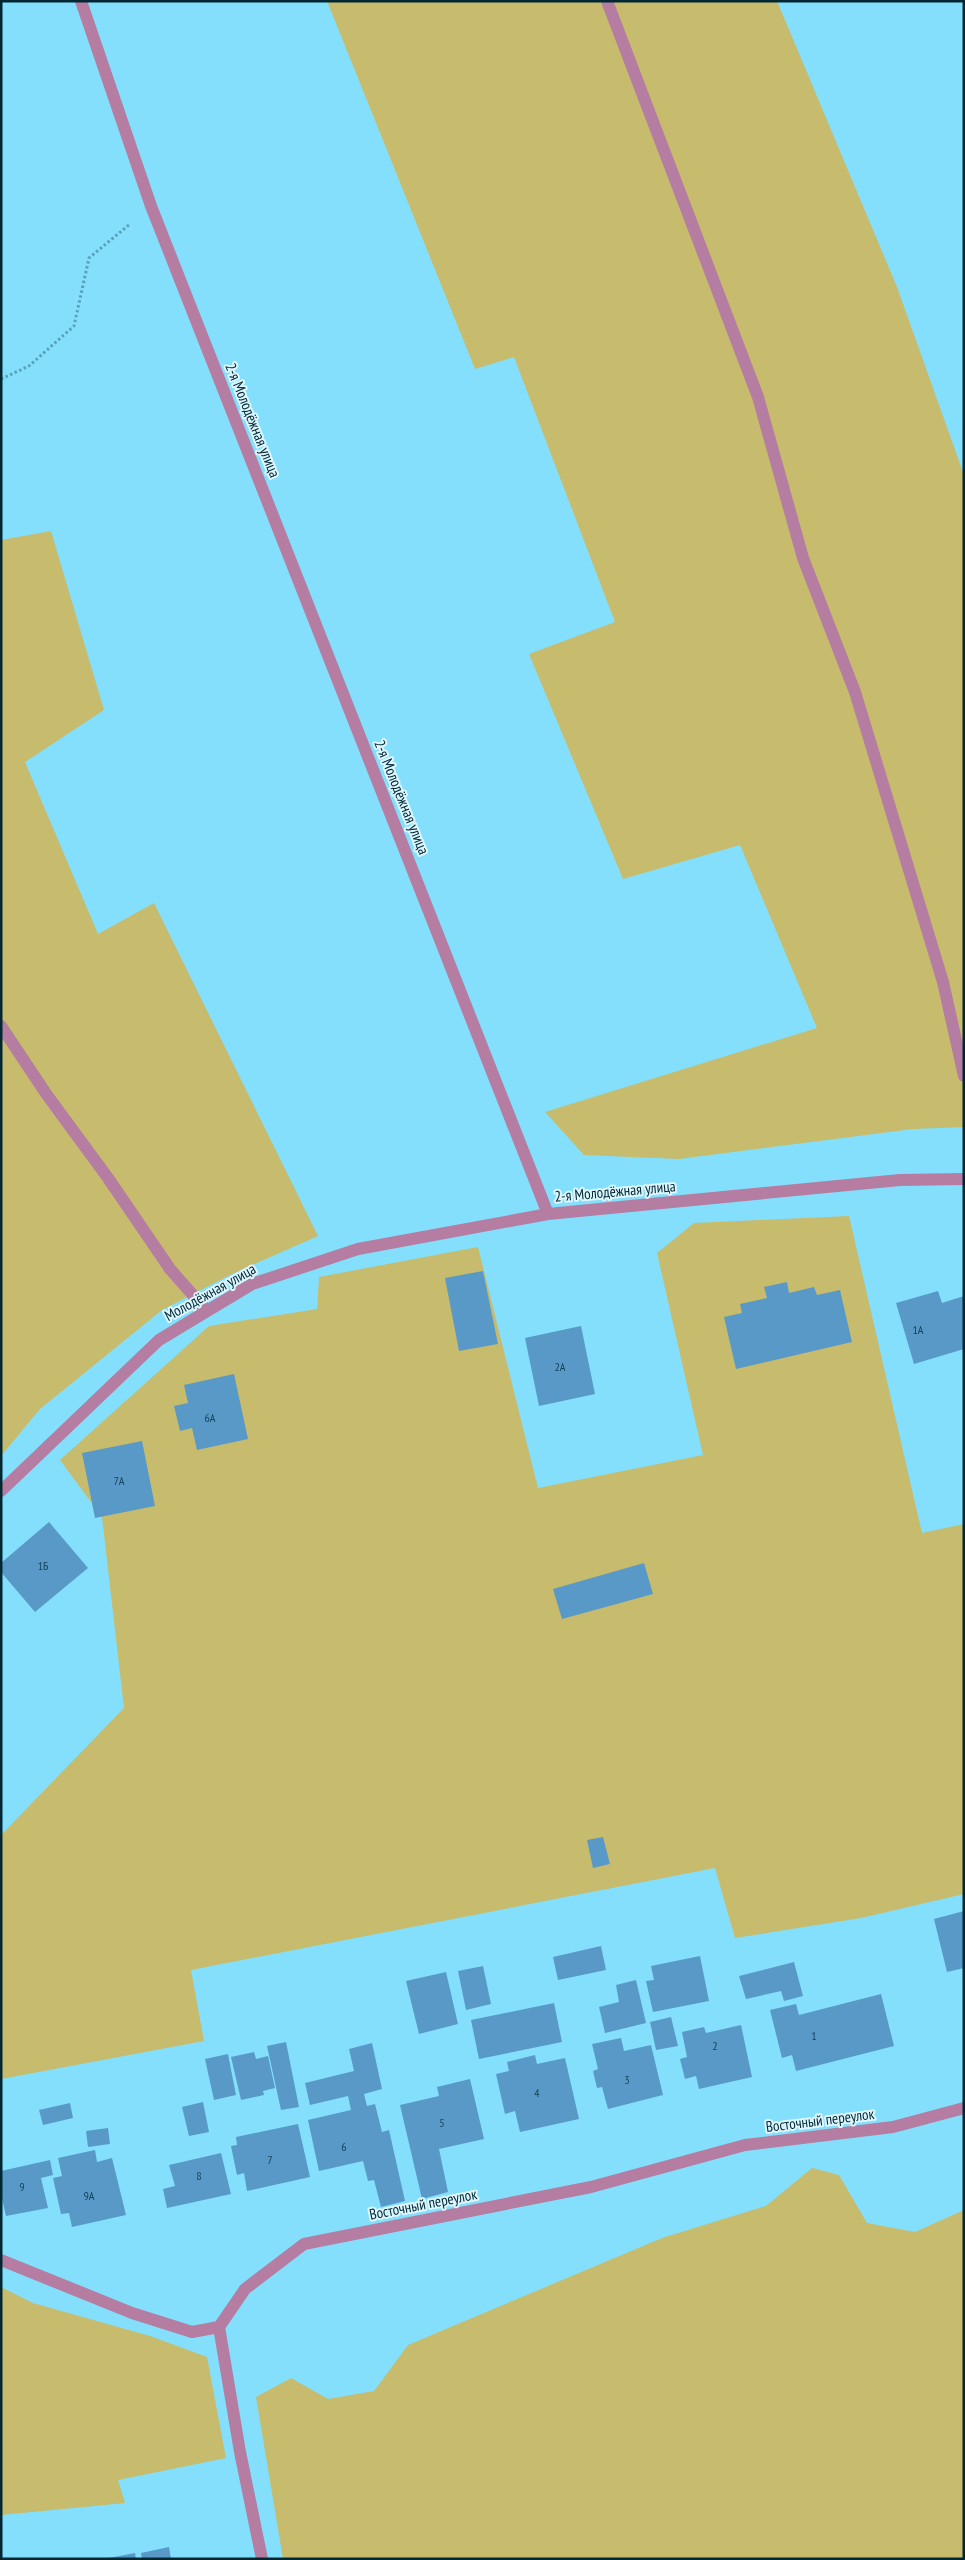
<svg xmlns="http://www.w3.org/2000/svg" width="965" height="2560" font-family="'PT Sans Narrow',sans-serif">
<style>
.green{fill:#c7bb6d}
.building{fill:#5899c8}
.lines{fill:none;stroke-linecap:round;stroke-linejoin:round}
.path{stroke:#58a2b9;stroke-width:3;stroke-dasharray:2.5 2.5;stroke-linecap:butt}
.minor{stroke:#b57da1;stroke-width:12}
.labels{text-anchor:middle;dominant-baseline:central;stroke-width:4;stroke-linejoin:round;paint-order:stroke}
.number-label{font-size:12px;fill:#164458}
.street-label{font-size:15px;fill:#002732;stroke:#ddf6ff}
</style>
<rect width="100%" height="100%" fill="#84dffc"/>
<!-- green -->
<path class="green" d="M327,1h450l120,286 67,188v652l-51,2 -234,30 -95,-4 -39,-43 272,-84 -77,-183 -117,34 -94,-225 86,-32 -101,-265 -39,12z
M51,531l53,179 -79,52 73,172 56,-31 164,333 -86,38 -70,36 -122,99 -39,47v-916z
M849,1216l73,317 42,-9v370l-103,24 -126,20 -20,-70 -524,102 13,71 -203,38v-244l123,-127 -22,-191 -42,-57 149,-134 108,-17 2,-32 159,-30 60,241 165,-33 -46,-202 37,-30z
M812,2168l27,7 28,48 48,9 49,-22v349h-681l-27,-162 35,-19 37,21 46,-8 34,-46 254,-107 104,-32z
M1,2287l32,16 117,33 57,21 19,101 -108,22 7,23 -124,12z"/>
<!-- building -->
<path class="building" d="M483,1271l15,73 -39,7 -14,-73z
M787,1282l2,11 25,-6 3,8 23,-5 12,52 -116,27 -12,-52 18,-4 -2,-9 27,-6 -3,-11z
M938,1291l4,12 22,-7v53l-50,15 -18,-61z
M581,1326l14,68 -56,12 -14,-68z
M234,1374l14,65 -51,11 -5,-22 -12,3 -6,-25 14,-3 -4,-18z
M142,1441l13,65 -60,12 -13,-65z
M49,1522l39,46 -53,44 -34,-40v-9z
M644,1563l9,31 -91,25 -9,-30z
M603,1837l7,27 -17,4 -6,-28z
M964,1911v57l-17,4 -13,-53z
M601,1946l5,24 -48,10 -5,-23z
M700,1956l9,45 -56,11 -7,-31 8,-1 -3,-14z
M794,1962l9,34 -19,5 -3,-10 -35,8 -7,-23z
M483,1966l8,38 -25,6 -8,-39z
M446,1972l12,52 -39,10 -13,-53z
M636,1980l10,43 -41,10 -6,-26 20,-5 -3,-17z
M881,1994l13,52 -98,25 -4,-16 -10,3 -12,-48 26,-6 3,11z
M554,2003l8,39 -83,17 -8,-39z
M671,2017l7,29 -22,4 -6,-28z
M741,2025l11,52 -53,12 -3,-13 -11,3 -5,-20 7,-2 -5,-25 22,-5 2,6z
M621,2038l3,13 27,-6 12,50 -55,14 -6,-22 -5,1 -4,-17 5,-2 -6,-25z
M286,2042l13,65 -18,3 -14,-64z
M372,2043l10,46 -18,5 3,12 8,-2 7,28 7,-2 16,71 -24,6 -7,-27 -6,1 -5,-20 -44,10 -11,-51 43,-10 -3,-14 -38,9 -5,-22 49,-12 -5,-22z
M254,2052l2,7 12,-3 7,32 -12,3 1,4 -23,5 -10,-43z
M228,2054l8,41 -22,5 -9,-41z
M535,2055l2,9 28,-6 14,61 -59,13 -5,-21 -10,3 -9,-40 13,-3 -2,-9z
M470,2079l14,60 -45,10 9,43 -26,7 -22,-94 39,-9 -2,-9z
M203,2102l6,30 -20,4 -7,-29z
M70,2103l3,15 -30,7 -4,-15z
M298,2124l12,53 -63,14 -3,-18 -7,2 -6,-29 6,-1 -1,-8z
M108,2128l2,16 -22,3 -2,-16z
M95,2150l2,12 15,-4 14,57 -54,12 -3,-14 -8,1 -8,-36 9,-2 -4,-18z
M221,2153l10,41 -64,14 -4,-19 12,-3 -6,-21z
M50,2160l3,15 -12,3 7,30 -42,8 -5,-22v-23z
M169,2547l2,12h-29l-1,-6z
M135,2553l1,6h-27v-1z"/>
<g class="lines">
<!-- path -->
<path class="path" d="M1,379l28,-13 45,-40 15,-68 41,-34"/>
<!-- minor -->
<path class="minor" d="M81,1l70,205 397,1008
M607,1l151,396 45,161 52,134 88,290 21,94
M1,1026l46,69 61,83 62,91 37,42
M1,1491l158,-151 93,-56 106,-35 190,-35 352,-34 64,-1
M1,2260l131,53 60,19 27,-5 26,-38 59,-45 287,-57 154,-42 148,-18 71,-19
M219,2327l21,125 22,107"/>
</g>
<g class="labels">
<!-- number labels -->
<g class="number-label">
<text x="918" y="1329">1А</text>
<text x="560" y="1366">2А</text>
<text x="210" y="1417">6А</text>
<text x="119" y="1480">7А</text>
<text x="43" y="1565">1Б</text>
<text x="814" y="2035">1</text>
<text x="715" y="2045">2</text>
<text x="627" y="2079">3</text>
<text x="537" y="2092">4</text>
<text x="442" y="2122">5</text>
<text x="344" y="2146">6</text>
<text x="270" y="2159">7</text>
<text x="199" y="2175">8</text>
<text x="22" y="2186">9</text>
<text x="89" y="2195">9А</text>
</g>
<!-- street labels -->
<g class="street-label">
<text transform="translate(253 420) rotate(68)">2-я Молодёжная улица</text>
<text transform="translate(402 797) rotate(68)">2-я Молодёжная улица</text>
<text transform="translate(615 1191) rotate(-5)">2-я Молодёжная улица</text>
<text transform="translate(210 1292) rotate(-29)">Молодёжная улица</text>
<text transform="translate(820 2120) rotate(-7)">Восточный переулок</text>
<text transform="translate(423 2204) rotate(-11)">Восточный переулок</text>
</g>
</g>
<!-- border -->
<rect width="965" height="2560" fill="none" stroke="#002732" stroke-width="5"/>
</svg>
